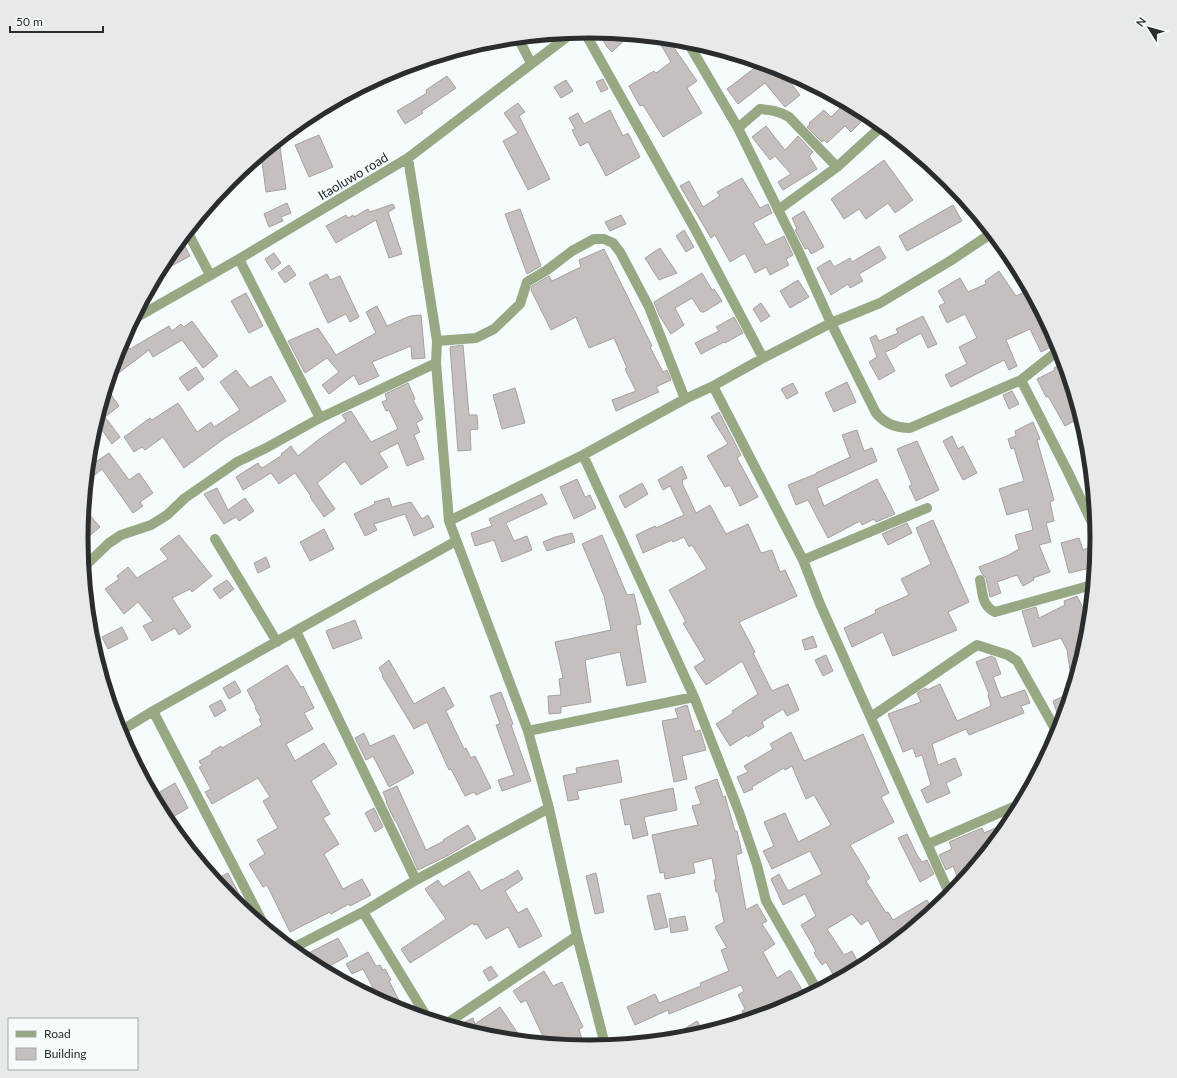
<svg xmlns="http://www.w3.org/2000/svg" width="1177" height="1078" font-family="Lato,sans-serif">
<style>
.building{fill:#c5c0be;stroke:#a6a09e}
.lines{fill:none;stroke-linecap:round;stroke-linejoin:round}
.minor{stroke:#96a983;stroke-width:10}
.labels{text-anchor:middle;dominant-baseline:central;stroke-width:3;stroke-linejoin:round;paint-order:stroke}
.street-label{font-size:13px;fill:#2a2c2d;stroke:#f6fbfe}
.rim{fill:none;stroke:#2a2c2d;stroke-width:5}
</style>
<rect width="100%" height="100%" fill="#f6fbfe"/>
<!-- building -->
<path class="building" d="M610,33l16,2h4l-18,17 -5,-5 -4,-7z
M657,38l11,1 29,42 -10,7 15,25 -39,24 -20,-32 -3,1 -11,-20 25,-15 2,2 15,-11z
M761,63l18,5 21,27 -15,12 -20,-24 -27,21 -11,-15z
M447,76l9,12 -34,23 1,2 -18,11 -8,-13 30,-18 -1,-3z
M603,79l5,10 -7,3 -5,-10z
M566,80l7,11 -12,7 -7,-11z
M518,103l7,9 -6,4 31,63 -22,11 -25,-49 15,-8 -14,-20z
M845,103l23,12 -17,17 -6,-6 -18,17 -3,-3 -2,2 -15,-15 3,-3 -1,-1 15,-13 7,7z
M610,110l13,26 5,-3 12,24 -34,19 -18,-34 -8,4 -8,-16 3,-1 -6,-11 9,-5 6,11z
M766,126l19,24 13,-14 15,16 -4,4 8,13 -34,21 -5,-8 13,-8 -16,-18 -5,4 -18,-23z
M319,135l14,32 -24,10 -14,-32z
M280,147l6,42 -20,3 -5,-38 6,-5z
M884,160l29,40 -18,13 -7,-10 -22,16 -7,-10 -15,10 -13,-20z
M742,178l18,30 8,-4 4,9 -19,10 13,22 18,-9 9,19 -7,4 3,6 -19,10 -4,-8 -11,6 -10,-20 -15,9 -15,-27 -4,3 -31,-52 9,-5 14,26 17,-11 -3,-4z
M287,203l4,10 -10,4 2,4 -14,6 -5,-13z
M393,204l2,4 -7,4 14,42 -13,4 -13,-38 -40,23 -10,-17 20,-11 2,3 5,-3 1,2 14,-8 2,3z
M953,205l9,16 -55,30 -8,-15z
M520,209l21,57 -14,8 -22,-60z
M804,211l20,36 -13,7 -3,-6 -3,1 -10,-19 2,-1 -5,-11z
M621,215l5,9 -16,7 -5,-9z
M684,230l10,17 -8,5 -10,-16z
M182,241l8,15 -32,17 8,-16 10,-13z
M879,246l7,12 -27,16 4,7 -13,7 -2,-4 -17,11 -14,-27 13,-8 4,7 16,-9 2,4z
M660,248l17,25 -18,7 -14,-22z
M604,249l48,97 -2,1 13,25 4,-2 4,10 -15,7 3,5 -43,19 -4,-11 24,-9 -11,-22 2,-1 -13,-30 -25,10 -13,-31 -25,13 -20,-40 1,-4 17,-10 3,5 29,-14 -2,-7z
M274,253l7,10 -9,7 -7,-11z
M289,265l7,10 -11,8 -7,-10z
M999,271l17,25 13,-6 28,54 -16,8 -11,-23 -24,11 11,26 -8,4 -5,-10 -53,27 -6,-12 22,-11 -8,-17 18,-9 -12,-24 -18,9 -8,-17 6,-3 -7,-12 22,-13 8,14 18,-8 -1,-3z
M702,273l10,17 2,-1 8,12 -18,11h-3l-9,-14 -17,10 9,17 -13,9 -12,-19 -5,-13z
M327,274l3,6 10,-4 19,41 -9,5 -4,-8 -18,9 -19,-40z
M798,280l11,17 -19,11 -10,-17z
M246,293l17,33 -14,7 -18,-32z
M761,303l9,13 -9,6 -8,-13z
M377,306l10,20 23,-10 11,-1 4,43 -13,1 -1,-13 -39,16 7,14 -20,9 -5,-10 -25,19 -7,-9 17,-13 -12,-14 -22,15 -17,-32 30,-13 18,27 40,-22 -10,-21z
M923,316l14,28 -9,4 -7,-15 -24,13v1l-12,5 10,19 -16,9 -10,-18 8,-5 -7,-19 6,-3 3,6 19,-8 -2,-4z
M734,317l9,16 -18,10 -1,-1 -23,12 -6,-11 24,-12 -3,-4z
M192,321l26,35 -15,12 -21,-28 -29,17 -4,-7 -41,31 7,-22 14,-11 1,1 39,-23 3,5 9,-7 3,3z
M463,345l6,70h8l1,14 -8,1 1,20 -13,1 -8,-104z
M1063,363l17,55 -15,8 -17,-30 -2,1 -9,-18 18,-9 -1,-2z
M196,367l8,12 -16,12 -9,-13z
M236,370l14,18 21,-12 15,25 -61,37 -41,30 -21,-31 -18,13 -3,-3 -8,5 -10,-15 26,-19 2,2 26,-17 19,29 14,-10 3,5 26,-17 -20,-28z
M847,382l9,20 -22,10 -9,-19z
M408,383l7,16 -2,1 10,19 -7,4 4,9 -6,3 10,24 -17,7 -9,-23 -19,10 9,14 -27,18 -16,-24 -28,22 18,26 -11,8 -14,-20 1,-1 -16,-23 -16,11 -8,-11 -28,17 -7,-13 22,-14 3,5 3,-1 18,-12 -1,-1 10,-8 7,10 20,-16 28,-19 -4,-6 9,-4 20,31 27,-13 -9,-19 -3,1 -4,-9 5,-2 -2,-6z
M793,383l5,10 -11,6 -6,-10z
M515,388l10,35 -23,6 -9,-34z
M1012,391l7,13 -10,5 -6,-14z
M104,393h6l9,13 -14,11 15,20 -8,7 -15,-21 -2,1z
M719,412l22,43 -4,3 21,39 -18,9 -10,-21 -5,2 -18,-31 21,-12 -17,-27z
M1033,422l7,17 -3,1 17,60 -4,2 4,19 -8,2 5,19 -12,3 11,27 -17,6 1,2 -11,6 -6,-11 -20,7 4,11 -11,4 -4,-19 -4,-4 -3,-7 28,-11 12,-7 -4,-14 18,-5 -5,-21 -21,6 -8,-26 25,-8 -10,-33 -3,1 -3,-10 8,-3 -1,-5z
M857,430l7,21 8,-3 5,13 -60,27 7,18 53,-27 18,35 -19,8 -2,-3 -12,6 -2,-4 -32,17 -20,-38 -12,5 -8,-20 28,-11v-1l34,-16 -8,-22z
M952,436l6,13 5,-3 14,27 -14,7 -20,-39z
M917,441l22,49 -23,11 -7,-15 3,-1 -15,-36z
M109,453l20,27 10,-7 14,20 -13,9 3,4 -10,7 -31,-44 -16,13 2,-15z
M682,466l5,12 -5,2 1,2 -1,1 14,30 14,-8 16,29 22,-10 13,29 11,-3 8,22 5,-2 12,26 -58,26 16,30 -2,1 19,38 16,-7 11,26 -12,6 -4,-7 -21,13 2,5 -16,10 -1,-2 -17,11 -14,-22 17,-11 -1,-2 26,-17 -16,-33 -36,24 -12,-18 11,-7 -22,-37 3,-1 -17,-32 38,-21 -15,-24 -3,2 -5,-10 -11,5 -1,-2 -29,13 -7,-18 19,-9 1,2 28,-13 -14,-29 -7,4 -5,-10z
M577,479l8,18 5,-2 6,13 -22,11 -14,-32z
M642,483l6,11 -23,14 -6,-12z
M217,488l11,22 17,-12 9,13 -15,10 -3,-4 -12,7 -20,-30z
M542,494l5,10 -41,19 8,18 13,-5 5,14 -30,12 -8,-22 -19,6 -4,-13 21,-7 -3,-7z
M389,498l3,9 19,-5 11,17 6,-4 6,12 -20,9 -9,-22 -31,10 3,6 -12,6 -11,-22 21,-10 -1,-2z
M84,508l16,19 -19,16 -1,-4z
M933,520l36,82 -21,10 9,18 -64,26 -10,-24 -31,15 -8,-19 32,-15 -1,-3 34,-15 -8,-16 30,-15 -15,-36z
M907,523l5,10 -24,12 -6,-11z
M324,529l10,20 -24,12 -10,-19z
M572,533l3,9 -28,9 -4,-9 12,-5z
M179,535l33,41 -20,16 -2,-3 -18,9 19,29 -12,8 -4,-7 -23,13 -9,-15 10,-5 -15,-19 -14,12 -19,-25 14,-10 -2,-3 11,-9 9,11 31,-19 -8,-10z
M602,535l25,60 7,-1 7,30 -5,1 10,57 -19,4 -7,-34 -35,8 6,42 -30,5v6l-12,1 -1,-18 13,-1 -2,-16 4,-1 -8,-36 56,-12 -7,-34 -22,-52z
M1079,538l4,12 9,-4 3,6 -1,8 -6,2 2,6 -21,5 -8,-30z
M266,557l4,10 -12,6 -4,-10z
M227,580l7,9 -14,10 -7,-10z
M1077,596l12,24 -2,18 -10,31 -7,1 -3,-20 -6,-12 -28,9 -11,-36 14,-4 3,11 26,-13 -1,-4z
M355,620l7,18 -29,11 -7,-18z
M122,627l6,12 -20,10 -6,-12z
M813,636l4,11 -12,3 -3,-10z
M826,655l7,16 -10,5 -8,-16z
M991,656l4,2 6,16 -8,3 8,21 24,-8 5,13 -9,3 3,7 -55,22 -3,-6 -34,15 6,21 17,-7 7,17 -16,8 4,10 -23,10 -6,-13 10,-5 -9,-30 -6,2 -3,-9 -10,4 -15,-38 33,-12 -4,-9 9,-5 1,2 13,-6 17,37 34,-15 -3,-11 1,-1 -13,-32z
M389,660l25,44 30,-17 10,19 -8,5 18,38 2,-1 5,10 4,-2 16,32 -15,7 -2,-3 -9,4 -14,-27 -2,1 -22,-48 -13,7 -32,-53 1,-1 -4,-7z
M287,665l14,22 2,-1 11,22 -10,5 9,16 -27,15 9,17 29,-18 13,21 -26,17 19,33 -7,4 16,26 -15,10 19,35 19,-10 9,16 -21,11 -1,-2 -18,10 -1,-2 -40,20 -23,-47 -4,2 -14,-23 16,-10 -8,-14 21,-12 -15,-27 7,-4 -12,-19 -46,26 -7,-12 6,-3 -12,-22 3,-1 -3,-5 13,-7 -1,-2 10,-6 1,2 40,-23 -3,-6 2,-1 -6,-10 1,-1 -9,-17z
M235,681l6,11 -12,7 -6,-11z
M501,692l12,32 -2,1 20,56 -29,10 -4,-11 16,-5 -18,-50 4,-1 -10,-28z
M1070,693l-3,9 -6,22 -8,-23z
M221,700l5,10 -11,7 -6,-11z
M687,705l8,27 5,-2 6,20 -24,6 5,23 -13,3 -12,-61 16,-3 -3,-9z
M791,732l13,29 59,-27 26,59 -8,4 13,25 -44,23 20,33 -4,3 20,32 2,-1 5,8 34,-20 6,10 -49,40 -16,-30 -7,5 -9,-11 -25,15 17,26 8,-4 7,13 -24,14 -9,-16 -4,3 -8,-12 2,-2 -15,-26 15,-9 -11,-22 -22,11 -12,-26 8,-5 9,17 34,-17 -12,-23 -38,18 -9,-18 11,-5 -10,-24 21,-9 13,29 33,-17 -17,-30 -8,4 -14,-33 -7,4 -1,-2 -32,19 1,2 -9,4 -7,-16 11,-5 -4,-6 29,-17 -3,-5z
M364,733l6,13 24,-11 20,38 -25,14 -16,-31 -7,4 -11,-22z
M618,760l4,22 -45,9 2,8 -11,2 -5,-25 14,-3 -1,-5z
M717,779l6,18 2,-1 10,35h2l5,22 -6,2 10,55 11,-6 10,17 -5,3 13,20 -12,8 14,26 13,-8 16,26 -23,12 -37,11 -4,-8 3,-2 -7,-14 6,-4 -3,-6 -72,29 -1,-4 -33,15 -8,-18 28,-13 4,9 42,-17 -1,-3 29,-12 -8,-21 6,-2 -12,-21 9,-5 -6,-30h-2l-2,-12h2l-4,-22 -19,5 2,10 -30,6 -1,-7 -4,1 -8,-38 46,-10 -6,-19 9,-2 -6,-17z
M175,783l13,25 -22,13 -13,-25z
M397,786l29,64 18,-9 -1,-1 25,-15 8,14 -29,17 -29,14 -22,-49h-1l-9,-19h1l-4,-10z
M673,788l4,22 -33,7 4,18 -15,4 -3,-15 -5,1 -5,-25z
M374,808l9,19 -8,5 -10,-19z
M1011,821l-51,62 -7,-17 -7,4 -7,-15 13,-6 -3,-7 33,-14 2,5z
M907,834l10,21 5,7 5,-2 7,14 -14,8 -22,-44z
M518,870l5,9 -18,12 13,22 9,-5 15,28 -23,12 -11,-21 -22,12 -9,-15 -3,1 -1,-2 -63,40 -9,-14 45,-30 -21,-30 13,-9 5,7 26,-16 12,20 21,-12v1z
M228,873l13,25 -7,4 -20,-22z
M596,873l8,39 -9,2 -9,-38z
M660,893l8,34 -13,3 -8,-34z
M685,916l3,14 -17,3 -2,-14z
M338,938l10,18 -26,14 -21,-13z
M368,952l8,14 4,-1 3,5 2,-1 6,11 -2,1 16,31 -11,-4 -14,-7 -17,-32 -11,5 -6,-10z
M491,966l7,10 -9,5 -6,-10z
M544,971l9,15 9,-4 21,45 -4,2 5,18 -38,-4 -20,-43 -5,3 -8,-12z
M500,1007l23,34 -34,-4 -24,-7 -2,-7 10,-5 2,6z
M697,1021l6,9 -6,5 -10,2 -19,2z"/>
<g class="lines">
<!-- minor -->
<path class="minor" d="M584,31l111,198 68,129
M518,38l13,25
M687,41l51,87 61,124 32,71 45,90c9,11 20,15 34,15l111,-48 38,-30
M738,128l22,-19c11,1 19,2 29,8l48,50
M408,158l29,183 -1,22 13,158 79,210 21,77 28,128 28,109
M778,210l59,-43 45,-41
M187,231l23,44
M239,259l81,159
M132,320l107,-61 169,-101 164,-125
M437,341l39,-3 18,-9 26,-25 7,-22 20,-12 25,-19 22,-12h10l9,4 7,9 29,55 36,92
M1021,380l47,92 28,59
M713,386l90,174 17,44 130,291
M583,455l111,242 45,115 18,53 9,36 51,89
M449,521l134,-66 102,-56 28,-13 50,-28 68,-35 49,-20 70,-42 42,-28
M215,539l62,103
M803,560l124,-52
M83,568l26,-25 12,-8 30,-10 16,-10 18,-17 52,-36 29,-14 54,-30 116,-55
M980,580c3,13 1,25 15,32l97,-27
M296,631l120,249
M871,717l106,-72 31,10 9,6 41,73
M528,731l166,-34
M119,732l34,-21
M928,844l92,-40
M363,912l65,107
M265,927l-112,-216 303,-170
M291,949l72,-37 53,-32 133,-72
M446,1024l131,-88"/>
</g>
<g class="labels">
<!-- street labels -->
<g class="street-label">
<text transform="translate(353 176) rotate(-31)">Itaoluwo road</text>
</g>
</g>
<!-- crop -->
<path d="M0 0H1177V1078H0ZM88 539a501 501 0 1 1 1002 0a501 501 0 1 1-1002 0Z" fill="#e6eaed" fill-rule="evenodd"/>
<path class="rim" d="M88 539a501 501 0 1 1 1002 0a501 501 0 1 1-1002 0Z"/>
<!-- legend -->
<rect x="8" y="1018" width="130" height="52" fill="#f6fbfe" stroke="#a4a8aa"/>
<rect x="16" y="1031" width="20" height="6" fill="#96a983" stroke="#a4a8aa"/>
<text x="44" y="1038" font-size="12" fill="#2a2c2d">Road</text>
<rect x="16" y="1048" width="20" height="12" fill="#c5c0be" stroke="#a4a8aa"/>
<text x="44" y="1058" font-size="12" fill="#2a2c2d">Building</text>
<!-- north arrow -->
<g transform="translate(1149 28) rotate(307)" stroke="#f6fbfe" stroke-width="3" paint-order="stroke">
<path d="M0-3L7 15L0 10L-7 15Z" fill="#2a2c2d"/>
<text y="-6" font-size="11" font-weight="bold" text-anchor="middle" fill="#2a2c2d">N</text>
</g>
<!-- scale -->
<path d="M10 26v6h93v-6" fill="none" stroke="#2a2c2d" stroke-width="2"/>
<text x="16" y="26" font-size="12" fill="#2a2c2d" stroke="#f6fbfe" stroke-width="3" paint-order="stroke">50 m</text>
</svg>
